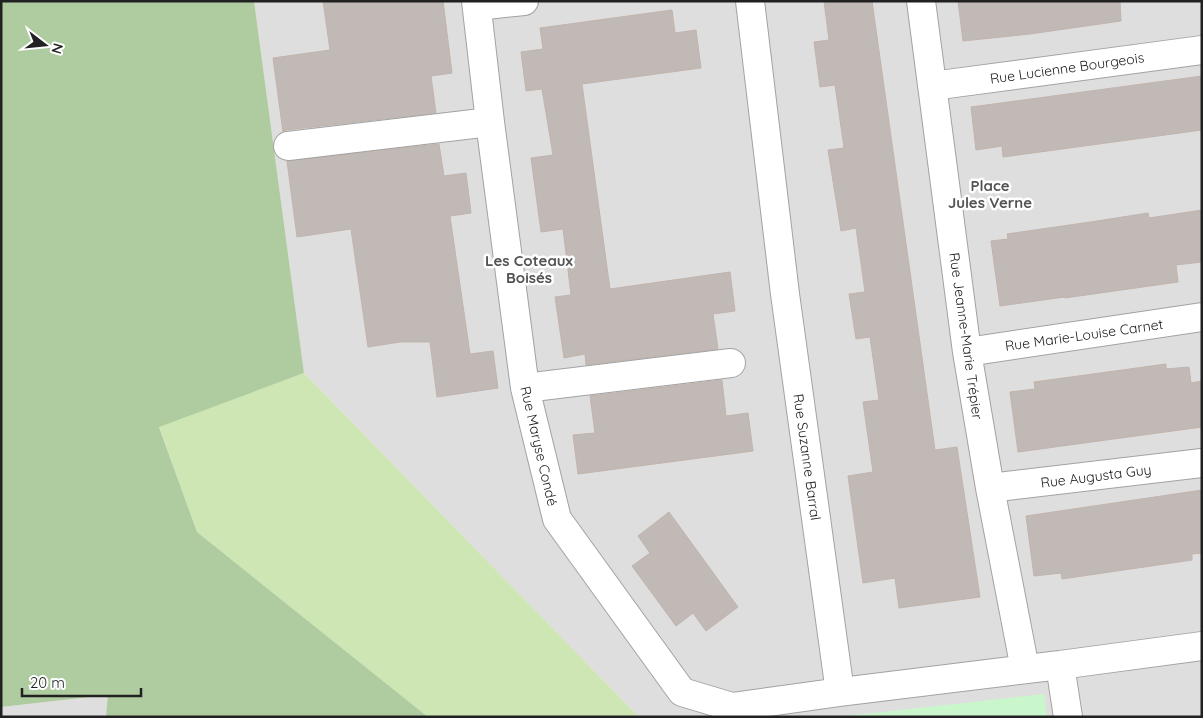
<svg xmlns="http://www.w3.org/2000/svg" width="1203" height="718" font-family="Quicksand,sans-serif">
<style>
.residential{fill:#dfdede}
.grass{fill:#cee6b3}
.forest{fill:#afcca0}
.park{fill:#caf6cc}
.building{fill:#c1b9b5;stroke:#c1b4ac}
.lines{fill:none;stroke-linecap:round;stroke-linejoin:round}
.minor-casing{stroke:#a2a2a2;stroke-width:30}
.minor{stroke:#fff;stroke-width:28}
.labels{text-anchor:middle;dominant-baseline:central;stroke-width:5;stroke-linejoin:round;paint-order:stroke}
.street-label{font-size:14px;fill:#212121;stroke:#fff}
.neighbourhood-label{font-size:15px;font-weight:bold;fill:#545454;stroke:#fff}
</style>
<rect width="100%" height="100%" fill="#f0ede8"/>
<!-- residential -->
<path class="residential" d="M254,1h948v716h-563l-335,-344z
M109,695l-3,22h-105v-10z"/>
<!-- grass -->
<path class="grass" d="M304,373l335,344h-211l-231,-185 -38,-106z"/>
<!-- forest -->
<path class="forest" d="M1,1h253l50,372 -145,54 38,105 231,185h-322l2,-22 -107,12z"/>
<!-- park -->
<path class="park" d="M1044,694l3,23h-211z"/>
<!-- building -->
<path class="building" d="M323,1h120l9,72 -21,3 5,37 -150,17 -3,2 -10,-74 57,-8z
M824,1h48l63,449 22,-3 23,150 -81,11 -4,-30 -32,5 -15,-107 25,-4 -10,-70 16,-2 -9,-63 -14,2 -7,-45 16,-2 -9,-64 -15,3 -13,-81 16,-2 -9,-63 -15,2 -6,-45 15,-2z
M958,1h162l1,20 -91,13 -67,7z
M672,10l3,23 21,-3 5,38 -119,16 28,205 120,-17 5,39 -22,3 5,35 -132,16 -1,-11 -21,4 -9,-61 16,-2 -8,-66 -22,3 -10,-74 22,-3 -11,-66 -16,2 -5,-39 22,-3 -3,-21z
M1202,76v54l-199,27 -1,-11 -26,4 -5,-43z
M439,144l5,32 22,-3 5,40 -21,3 20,138 23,-3 5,37 -61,9 -7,-55h-30l-32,5 -17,-118 -54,8 -10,-76z
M1202,210v52l-26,3 2,17 -113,16v-1l-65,9 -9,-65 17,-2 -1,-5 90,-13 51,-8 1,5z
M1166,364v5l23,-2 2,16 11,-2v46l-184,25 -8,-60 25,-3 -1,-7z
M722,380l4,36 22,-3 5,38 -175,23 -5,-39 22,-2 -5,-37z
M1202,490v63l-10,1v6l-130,19 -1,-6 -27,3 -8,-60z
M669,512l69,95 -32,24 -13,-18 -17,13 -44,-60 18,-13 -12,-17z"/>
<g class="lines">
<defs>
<path id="minor" d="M476,1l14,121 35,266 32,131 125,173 50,15 108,-15 220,-27
M750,1l35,293 55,398
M921,1l46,351 23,136 35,181
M477,6l47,-5
M932,86l270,-36
M288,146l202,-24
M967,352l235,-35
M525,388l206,-25
M990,488l212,-25
M1068,717l-8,-52 142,-19"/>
</defs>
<!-- minor casing -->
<use href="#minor" class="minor-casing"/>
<!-- minor -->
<use href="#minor" class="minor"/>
</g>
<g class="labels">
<!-- street labels -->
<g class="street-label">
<text transform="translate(1067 68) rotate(-8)">Rue Lucienne Bourgeois</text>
<text transform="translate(1084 335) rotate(-8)">Rue Marie-Louise Carnet</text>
<text transform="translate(966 336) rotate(82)">Rue Jeanne-Marie Trépier</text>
<text transform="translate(539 446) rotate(77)">Rue Maryse Condé</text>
<text transform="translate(807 457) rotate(82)">Rue Suzanne Barral</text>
<text transform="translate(1096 476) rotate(-7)">Rue Augusta Guy</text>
</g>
<!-- neighbourhood labels -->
<g class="neighbourhood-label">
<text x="990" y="185">Place<tspan x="990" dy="17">Jules Verne</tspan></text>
<text x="529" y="260">Les Coteaux<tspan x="529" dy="17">Boisés</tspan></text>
</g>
</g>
<!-- border -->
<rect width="1203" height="718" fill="none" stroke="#212121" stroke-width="5"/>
<!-- north arrow -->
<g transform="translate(45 45) rotate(106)" stroke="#ffffff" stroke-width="4" paint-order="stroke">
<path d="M0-4L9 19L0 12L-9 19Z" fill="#212121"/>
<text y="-8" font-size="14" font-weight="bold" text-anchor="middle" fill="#212121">N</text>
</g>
<!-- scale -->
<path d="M22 688v8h119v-8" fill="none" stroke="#212121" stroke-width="2.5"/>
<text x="30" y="688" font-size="15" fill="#212121" stroke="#ffffff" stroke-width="4" paint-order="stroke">20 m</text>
</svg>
